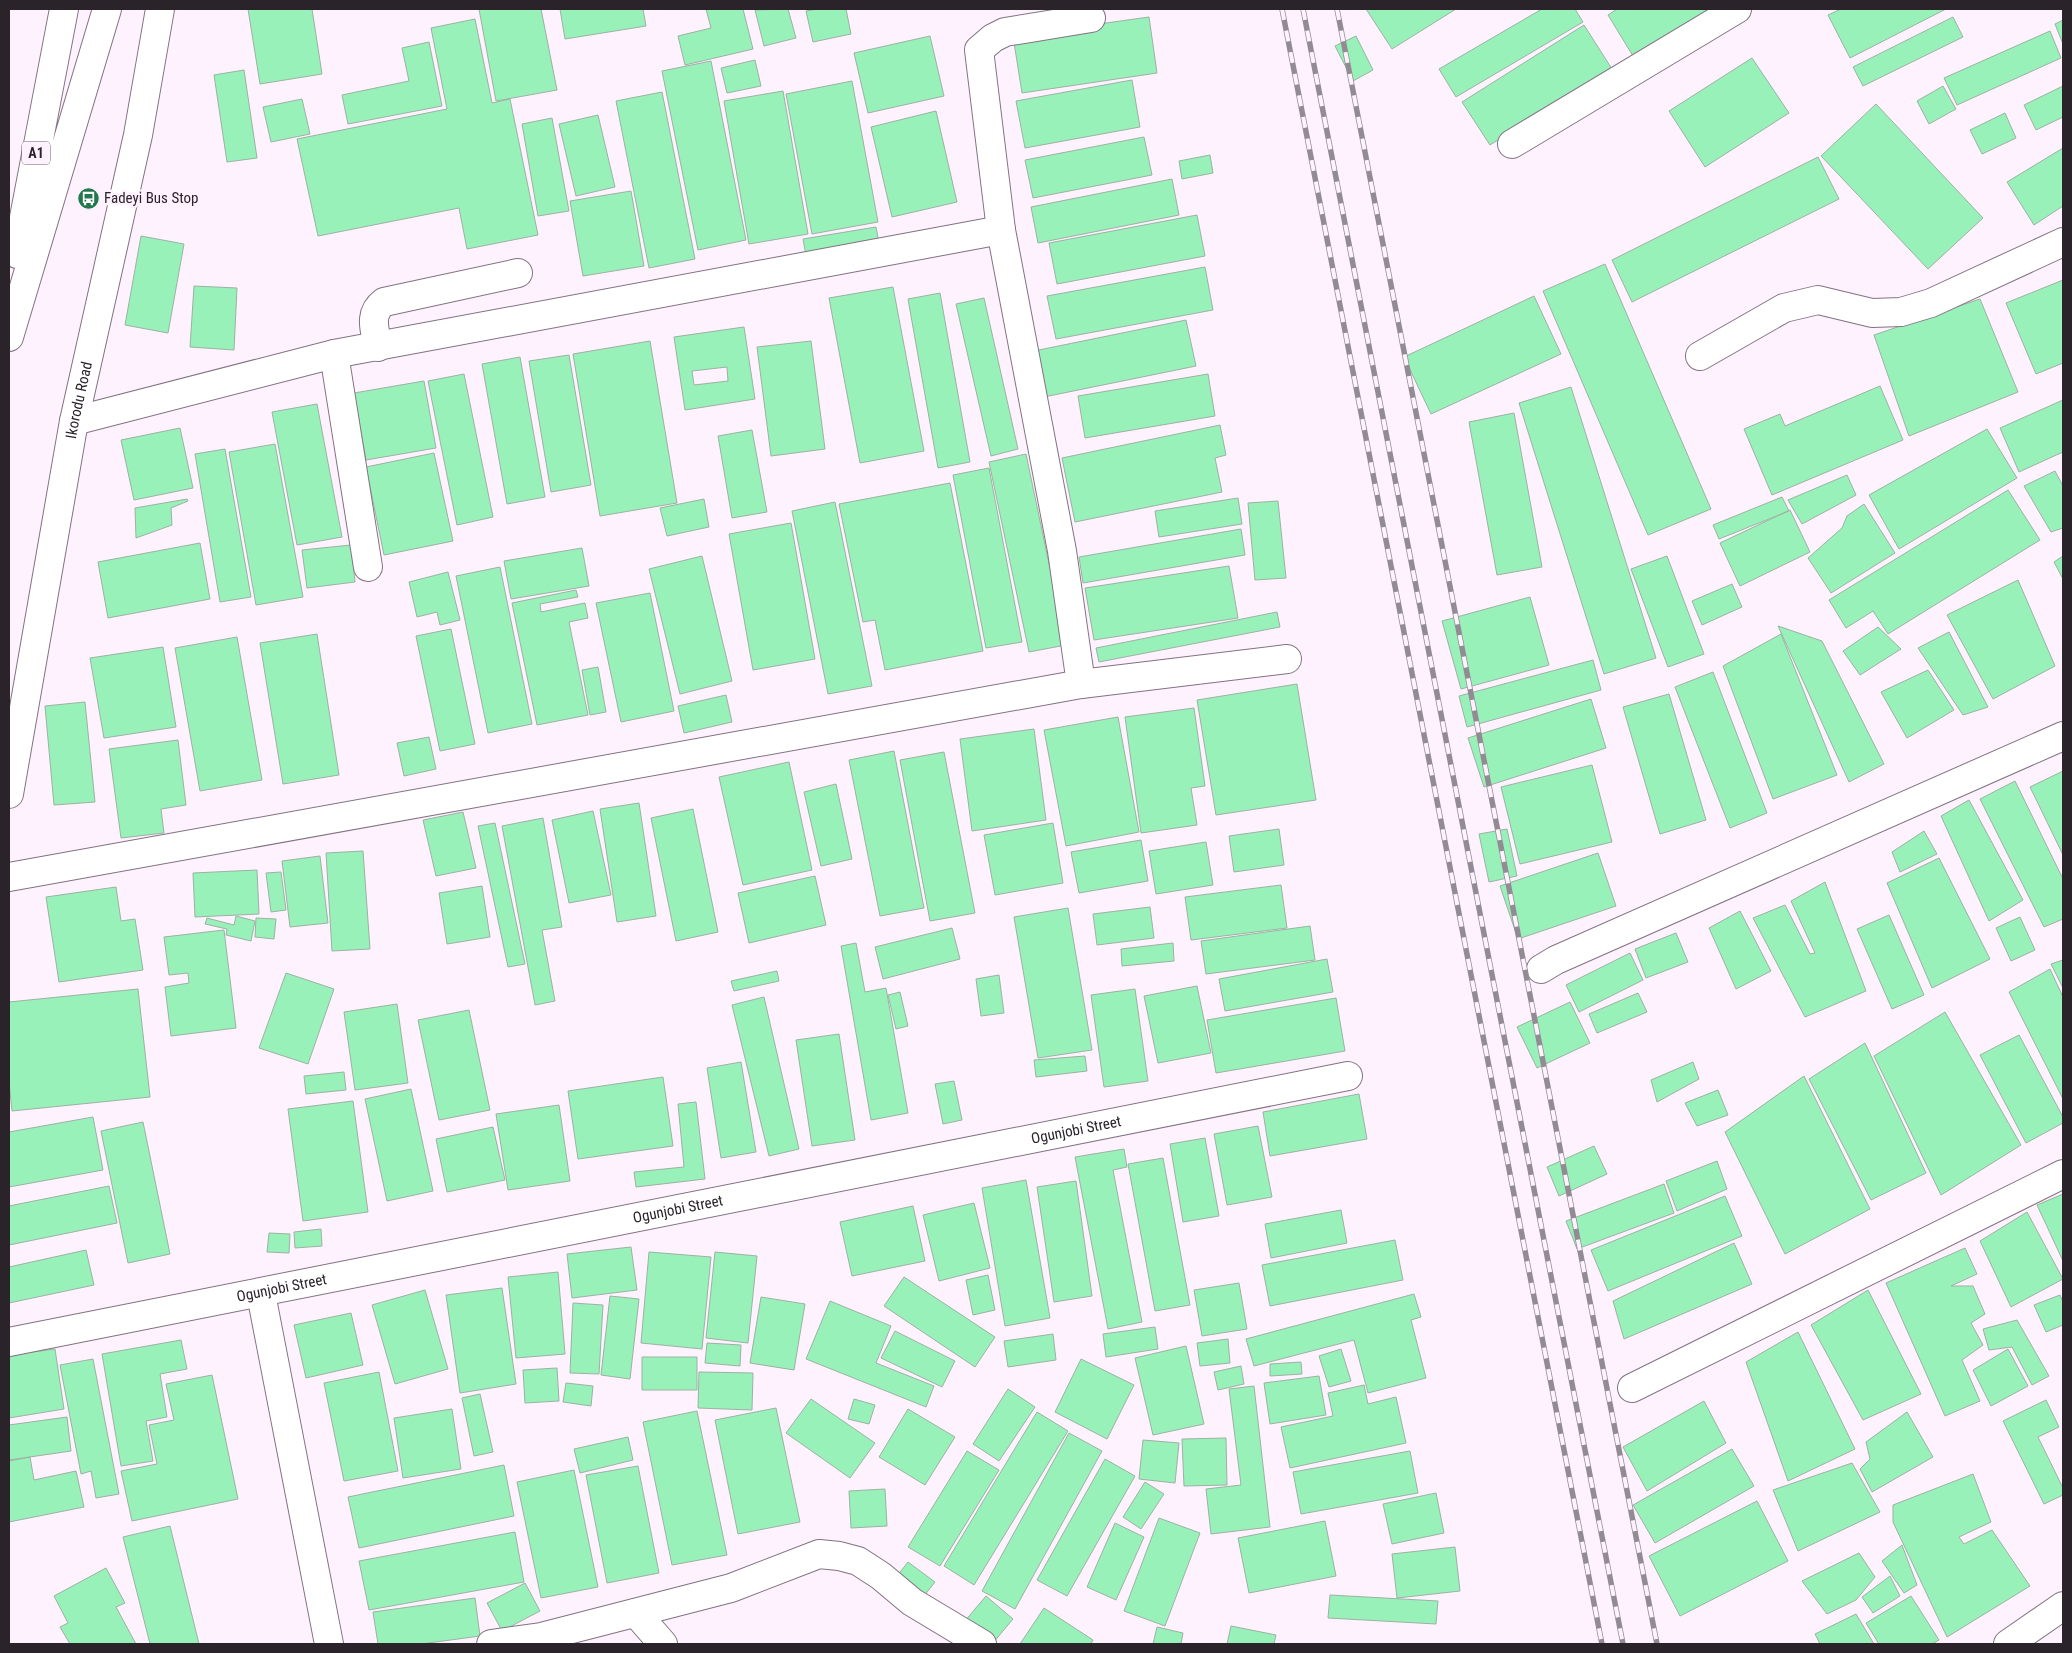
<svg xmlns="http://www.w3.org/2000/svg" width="2072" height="1653" font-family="'Roboto Condensed',sans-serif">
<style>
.building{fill:#99f1ba;stroke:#9cb1a3;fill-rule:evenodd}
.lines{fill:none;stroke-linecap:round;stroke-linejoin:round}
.minor-casing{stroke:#837282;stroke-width:30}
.major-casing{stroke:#837282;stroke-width:30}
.highway-casing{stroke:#837282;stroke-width:30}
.minor{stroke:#fff;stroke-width:28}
.major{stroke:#fff;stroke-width:28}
.highway{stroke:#fff;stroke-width:28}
.rail-casing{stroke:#938b93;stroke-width:5.5}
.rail{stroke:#fdf2fd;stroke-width:4;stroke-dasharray:11;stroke-linecap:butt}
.labels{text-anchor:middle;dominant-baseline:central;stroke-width:5;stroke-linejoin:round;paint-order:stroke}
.shield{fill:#fdf2fd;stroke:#696269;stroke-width:1}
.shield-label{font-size:14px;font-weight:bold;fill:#2a242a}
.poi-label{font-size:15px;fill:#2a242a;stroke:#fdf2fd;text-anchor:start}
.street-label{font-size:15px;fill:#2a242a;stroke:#fdf2fd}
</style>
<rect width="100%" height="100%" fill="#fdf2fd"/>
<!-- building -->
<path class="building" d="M248,9h64l10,65 -62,10z
M479,9h62l16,81 -61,11z
M560,9h83l3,17 -81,13z
M706,9h37l10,40 -68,16 -7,-29 33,-8z
M788,9l8,29 -32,8 -9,-36z
M818,9h28l5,25 -38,8 -7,-31z
M1366,9h90l-64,40z
M1542,9h33l8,13 -127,75 -17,-28z
M1617,9h93l-77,47 -25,-41z
M1841,9h105l-96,49 -22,-43z
M1149,17l8,56 -135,20 -9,-57z
M1953,17l10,20 -100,49 -10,-19z
M475,19l17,84 18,-4 28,136 -71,14 -8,-41 -141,28 -21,-97 150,-30 -16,-81z
M2063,20v24l-8,-20z
M1584,25l28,44 -122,76 -28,-43z
M2050,31l11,27 -104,47 -13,-27z
M930,36l14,60 -76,17 -14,-60z
M1356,36l17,34 -20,11 -18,-35z
M429,42l13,64 -94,18 -6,-29 67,-14 -7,-33z
M1752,58l37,55 -84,54 -36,-56z
M755,60l6,26 -34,7 -6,-25z
M711,61l35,179 -48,10 -36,-179z
M244,70l13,88 -30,4 -13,-87z
M1132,80l8,47 -115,21 -9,-47z
M852,81l26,141 -66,12 -26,-140z
M1943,86l13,23 -27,15 -12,-23z
M2063,86v31l-27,13 -12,-25z
M783,91l25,143 -59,10 -25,-143z
M662,92l33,167 -46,9 -33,-167z
M302,99l8,35 -39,8 -8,-35z
M1876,104l107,114 -55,51 -107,-113z
M936,111l21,91 -65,15 -21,-90z
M2005,113l11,25 -34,16 -12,-24z
M598,115l17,72 -39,9 -17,-72z
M552,118l17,93 -31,5 -16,-92z
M1144,137l8,38 -119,23 -8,-38z
M2063,148v58l-29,19 -27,-43z
M1210,155l3,18 -31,6 -3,-18z
M1818,157l21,42 -207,103 -20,-42z
M1172,179l7,36 -141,28 -7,-36z
M631,191l13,75 -61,10 -13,-75z
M1197,215l8,41 -148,28 -8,-41z
M876,227l4,21 -73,13 -4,-22z
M141,236l43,8 -16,89 -43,-8z
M1605,264l106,245 -63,26 -105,-244z
M1205,267l8,43 -157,29 -9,-43z
M2063,280v83l-27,11 -30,-71z
M194,286l43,2 -3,62 -44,-3z
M893,287l31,164 -64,12 -31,-165z
M940,293l30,169 -32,6 -30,-169z
M1534,296l27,58 -130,60 -27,-57z
M984,298l34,151 -27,7 -35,-152z
M1980,299l38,93 -109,44 -35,-101z
M1186,320l10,46 -157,32 -10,-46z
M744,327l11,72 -70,11 -11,-73zM727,367l1,14 -34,4 -2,-14z
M650,341l27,162 -77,13 -27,-162z
M811,341l14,108 -54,7 -14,-109z
M569,355l22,130 -40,7 -22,-131z
M520,357l25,140 -38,7 -25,-140z
M464,374l29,143 -36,8 -29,-144z
M1208,374l7,42 -130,22 -7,-42z
M424,381l12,67 -70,12 -12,-67z
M1880,386l23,54 -131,55 -28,-66 36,-15 5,12z
M1571,387l85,271 -52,16 -85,-271z
M2063,400v52l-44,20 -19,-44z
M317,404l25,133 -45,8 -25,-133z
M1514,413l28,154 -45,8 -28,-153z
M1220,425l6,30 -11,3 7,34 -147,30 -13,-64z
M180,428l13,60 -59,12 -13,-60z
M1987,429l30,49 -118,71 -30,-54z
M752,430l15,82 -35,6 -14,-82z
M275,444l28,153 -47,8 -27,-153z
M225,449l26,148 -31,5 -25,-148z
M434,453l19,88 -69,14 -18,-88z
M1026,454l40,191 -37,7 -40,-190z
M989,468l33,174 -36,6 -33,-173z
M2055,471l8,15v42l-12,4 -27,-46z
M1847,475l9,20 -54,29 -14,-24z
M950,483l33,168 -98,19 -10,-50 -12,2 -24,-118z
M2008,490l32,50 -152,94 -15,-23 -27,17 -17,-28z
M1782,497l7,14 -70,28 -6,-14z
M1238,498l4,26 -83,13 -4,-26z
M187,499l1,2 -17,7 1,17 -36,13 -1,-30z
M704,499l5,28 -42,9 -7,-28z
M1278,501l8,77 -31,2 -7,-77z
M835,502l37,184 -44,8 -36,-183z
M1864,504l31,49 -64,40 -23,-35 34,-30 5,-12z
M1790,510l20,42 -70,34 -20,-43z
M791,523l24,136 -62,11 -24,-136z
M1241,529l4,26 -162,28 -4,-26z
M200,543l10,56 -102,19 -10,-56z
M351,545l4,37 -48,6 -5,-38z
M582,548l7,38 -78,13 -7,-38z
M702,556l30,125 -52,13 -31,-125z
M1667,556l37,98 -36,13 -37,-98z
M2063,556v23l-9,-17z
M1229,566l9,52 -144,22 -9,-52z
M500,567l32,157 -44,9 -32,-157z
M448,572l12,48 -20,5 -3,-13 -20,5 -8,-35z
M2018,580l37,86 -62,33 -46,-84z
M1732,584l10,23 -40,18 -10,-24z
M576,590l2,7 -38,7 1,8 44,-9 3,15 -19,4 19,93 -51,10 -25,-122z
M650,593l24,118 -53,11 -25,-119z
M1530,597l19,68 -88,24 -19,-68z
M1277,612l3,15 -181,35 -3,-14z
M1778,626l44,15 62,123 -35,18z
M1878,627l23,22 -41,26 -17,-24z
M451,629l24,115 -35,7 -24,-115z
M1949,632l39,75 -25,8 -45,-67z
M317,634l22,141 -56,9 -23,-141z
M1781,634l56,141 -64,24 -50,-133z
M237,637l25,143 -62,11 -25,-143z
M163,647l13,80 -72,11 -14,-80z
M1593,660l8,30 -134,37 -8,-31z
M598,667l8,45 -16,3 -8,-45z
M1928,670l26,40 -47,28 -26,-46z
M1713,672l54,141 -37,15 -55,-141z
M1297,684l19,116 -100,15 -19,-115z
M1669,694l37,126 -46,14 -37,-127z
M726,695l6,27 -48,11 -6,-27z
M1591,699l15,49 -122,39 -16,-49z
M85,702l10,100 -41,3 -9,-99z
M1194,708l11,78 -14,2 6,37 -56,8 -16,-116z
M1118,717l21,115 -73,14 -22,-116z
M1034,729l12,91 -74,11 -12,-92z
M429,737l7,32 -32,7 -7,-33z
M178,740l8,65 -25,4 3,24 -43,5 -12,-89z
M894,751l30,157 -44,8 -31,-156z
M944,752l31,161 -45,8 -30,-161z
M789,762l23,108 -69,15 -24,-108z
M1592,765l20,77 -92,22 -19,-77z
M2063,771v84l-33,-68z
M2015,781l48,98v40l-19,8 -64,-128z
M836,784l16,75 -31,7 -17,-74z
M1969,800l54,100 -34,21 -48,-105z
M639,803l17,113 -39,6 -17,-113z
M693,809l25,123 -42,9 -25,-123z
M593,811l18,84 -42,8 -17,-83z
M463,812l13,56 -40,8 -13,-56z
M543,818l19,109 -20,3 13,71 -20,4 -33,-179z
M495,823l30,141 -17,3 -30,-141z
M1053,823l10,60 -68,12 -11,-60z
M1279,829l5,36 -50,7 -5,-36z
M1507,829l10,47 -28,6 -10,-48z
M1924,831l13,23 -37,18 -8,-20z
M1141,840l7,41 -69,12 -8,-41z
M1206,842l7,43 -57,9 -7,-43z
M363,851l7,98 -38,2 -6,-98z
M1598,853l18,53 -98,33 -18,-53z
M320,856l8,67 -38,4 -8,-66z
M1939,858l51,101 -58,29 -45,-105z
M257,870l2,44 -64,3 -2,-44z
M281,872l5,38 -15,2 -5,-39z
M815,876l11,49 -77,18 -11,-50z
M1825,882l41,109 -61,26 -52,-99 32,-13 25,49 5,-1 -24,-52z
M1281,885l6,43 -96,12 -6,-43z
M482,886l8,51 -43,7 -8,-51z
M116,887l5,34 14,-2 8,51 -84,12 -13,-85z
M1150,907l4,31 -57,7 -4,-31z
M1068,908l24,142 -54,8 -24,-141z
M1740,911l31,60 -35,18 -27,-61z
M1889,915l35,80 -32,14 -35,-80z
M236,916l19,5 -4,20 -25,-6 1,-6 -22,-5 2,-6 27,7z
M2020,917l15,33 -24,11 -15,-33z
M256,918l20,1 -2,20 -19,-2z
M1310,926l5,34 -109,14 -5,-33z
M952,928l8,31 -77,20 -8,-32z
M224,930l12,98 -65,8 -6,-49 24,-4 -1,-10 -19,2 -5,-38z
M1676,933l12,29 -42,16 -11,-29z
M856,943l9,49 21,-4 22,125 -37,7 -30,-174z
M1173,943l1,18 -52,5 -1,-17z
M1630,953l13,27 -64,32 -13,-27z
M1327,959l6,33 -108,19 -6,-32z
M2063,960v28l-12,-24z
M2050,969l13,28v102l-54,-107z
M777,971l2,10 -45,10 -3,-10z
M286,973l48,16 -26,75 -49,-16z
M999,975l5,38 -23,3 -5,-37z
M1197,986l14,67 -53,10 -14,-67z
M138,989l12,108 -138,14 -3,-29v-80z
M1135,989l13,92 -44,6 -13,-92z
M900,992l8,34 -12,3 -8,-34z
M1638,993l9,19 -50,21 -8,-19z
M764,997l35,152 -30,7 -37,-151z
M1336,998l9,53 -129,22 -9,-53z
M1570,1002l20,41 -53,25 -20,-41z
M397,1004l11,79 -53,7 -11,-78z
M469,1010l21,100 -51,10 -21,-100z
M1945,1012l76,133 -80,50 -67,-139z
M839,1034l16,106 -43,6 -16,-106z
M2019,1035l44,82v6l-37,20 -46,-88z
M1865,1043l61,130 -55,27 -62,-121z
M1085,1056l2,15 -51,6 -2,-17z
M741,1062l15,90 -35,6 -14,-90z
M1693,1062l6,17 -42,23 -6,-22z
M344,1072l2,18 -40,4 -2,-18z
M1804,1076l66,133 -85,45 -60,-122z
M663,1077l10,69 -95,13 -10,-68z
M954,1081l8,39 -19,4 -8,-40z
M411,1089l22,102 -46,10 -22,-102z
M1718,1090l10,25 -31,11 -12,-23z
M1359,1094l8,45 -97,17 -7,-44z
M353,1101l15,111 -65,9 -15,-112z
M696,1102l9,77 -69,8 -2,-15 50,-5 -6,-63z
M559,1105l11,76 -62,9 -12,-76z
M93,1117l10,53 -94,17v-55z
M143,1122l27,132 -42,9 -27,-132z
M1258,1126l14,71 -45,8 -13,-71z
M493,1127l12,53 -58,12 -11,-53z
M1205,1138l14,78 -36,6 -13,-78z
M1594,1146l13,28 -48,22 -12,-29z
M1124,1149l3,18 -14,3 29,152 -34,7 -33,-172z
M1163,1158l27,147 -35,6 -27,-147z
M1717,1161l10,28 -50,22 -11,-30z
M1026,1180l24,138 -45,8 -23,-138z
M1076,1181l16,115 -38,6 -17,-115z
M1664,1184l10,29 -97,36 -11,-28z
M109,1186l8,37 -108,22v-39z
M2063,1194v67l-26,-56z
M1725,1196l17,40 -134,55 -17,-41z
M974,1203l16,65 -51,13 -16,-66z
M913,1206l12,55 -73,15 -12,-54z
M1341,1210l6,33 -76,15 -6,-34z
M2027,1212l36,67 -52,28 -31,-66z
M321,1229l1,17 -27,2 -1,-16z
M269,1233l21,1 -1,19 -22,-1z
M1395,1240l8,40 -133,26 -8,-41z
M1734,1243l18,41 -128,55 -11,-38z
M631,1247l6,43 -65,8 -5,-44z
M1965,1248l12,26 -26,12h22l12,28 -14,9 12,22 -21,15 18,41 -35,15 -59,-133z
M86,1250l8,35 -85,18v-36z
M649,1252l62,5 -9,92 -61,-6z
M715,1252l42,4 -9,87 -42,-5z
M558,1272l7,82 -49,4 -8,-81z
M988,1275l7,35 -22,5 -7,-35z
M904,1277l91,60 -20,30 -91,-61z
M1239,1283l8,46 -45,7 -8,-46z
M502,1288l14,96 -56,9 -14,-98z
M425,1290l23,79 -53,15 -23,-79z
M1868,1290l53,104 -58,26 -52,-95z
M1414,1294l7,23 -10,3 15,58 -58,15 -14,-53 -100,26 -8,-27z
M2060,1295l3,7v23l-17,7 -12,-27z
M610,1296l29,3 -9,80 -29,-4z
M761,1297l44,7 -11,66 -44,-7z
M830,1301l61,25 -15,37 58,23 -8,21 -120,-48z
M573,1303l30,2 -4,69 -29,-1z
M351,1313l12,52 -57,13 -12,-53z
M2017,1320l32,56 -17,9 -20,-38 -23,3 -6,-21z
M1155,1327l3,22 -52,8 -3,-23z
M895,1331l60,30 -13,26 -61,-29z
M1798,1332l57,117 -67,32 -42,-119z
M1053,1334l3,26 -48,7 -4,-26z
M1228,1339l2,24 -30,3 -3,-23z
M181,1340l6,29 -27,5 7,43 -21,4 7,40 -32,5 -19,-112z
M707,1343l34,2 -1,21 -35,-3z
M1186,1346l18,78 -51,11 -18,-77z
M55,1349l9,60 -55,9v-63z
M1341,1349l10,32 -22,6 -10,-31z
M2008,1349l20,37 -37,20 -18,-36z
M642,1357h55v33h-55z
M93,1359l26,135 -23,4 -5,-27 -10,3 -21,-109z
M1081,1359l53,26 -27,54 -52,-27z
M1301,1362l1,12 -32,2v-12z
M1241,1366l3,18 -26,6 -4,-18z
M557,1368l2,33 -34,2 -2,-33z
M379,1372l19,99 -54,10 -20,-98z
M699,1372l54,1 -1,37 -54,-2z
M212,1375l26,124 -106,22 -11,-50 36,-7 -8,-39 25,-5 -8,-36z
M1319,1376l7,39 -56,9 -6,-41z
M566,1383l27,3 -2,20 -28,-4z
M1364,1385l4,19 28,-7 10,46 -116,25 -9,-41 52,-11 -5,-23z
M1254,1386l16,141 -59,7 -5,-45 35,-4 -12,-96z
M1008,1389l27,18 -36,54 -26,-17z
M480,1394l13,58 -19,4 -12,-58z
M811,1399l64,44 -25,35 -64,-45z
M854,1399l21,6 -6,19 -21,-5z
M2046,1400l13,27 -21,10 25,51v7l-19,9 -41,-83z
M1704,1401l22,42 -79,48 -24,-44z
M776,1408l24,114 -62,12 -23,-114z
M452,1409l9,60 -58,9 -9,-60z
M908,1409l47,28 -30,48 -46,-28z
M697,1411l30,144 -55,10 -29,-143z
M1037,1412l31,19 -94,154 -30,-19z
M1907,1412l26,45 -61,35 -12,-23 10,-10 -4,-17z
M67,1417l4,34 -62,9v-35z
M1069,1433l33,18 -87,158 -33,-18z
M628,1437l5,23 -53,13 -6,-24z
M1226,1438l1,47 -43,1 -2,-47z
M1143,1440l36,3 -4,40 -36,-4z
M1732,1449l22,37 -99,57 -22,-38z
M967,1451l32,19 -59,96 -32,-19z
M1410,1451l8,42 -117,21 -8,-42z
M30,1457l4,23 42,-9 8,36 -75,15v-61z
M1105,1459l30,17 -68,120 -30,-16z
M1852,1463l28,49 -82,39 -25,-61z
M504,1465l10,51 -155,32 -11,-51z
M638,1466l21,107 -52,10 -21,-108z
M574,1470l24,117 -57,11 -24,-116z
M1973,1474l18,48 -32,15 5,7 28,-14 38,56 -83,51 -54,-115v-17z
M1145,1482l19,12 -23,35 -18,-12z
M885,1489l2,37 -36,2 -2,-37z
M1436,1493l8,40 -52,11 -9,-40z
M1757,1501l31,60 -108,55 -31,-60z
M1159,1518l41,15 -35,93 -41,-15z
M1325,1521l11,55 -87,17 -11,-55z
M1115,1523l29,14 -28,63 -29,-13z
M170,1526l29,118h-49l-27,-107z
M515,1532l9,50 -155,28 -10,-49z
M1902,1545l15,40 -13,8 -22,-32z
M1455,1547l5,44 -63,7 -5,-44z
M1859,1553l16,24 -19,23 -29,14 -25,-33z
M908,1562l27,20 -11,14 -27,-20z
M106,1568l19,35 -9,4 20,37h-66l-10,-17 8,-4 -14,-27z
M1890,1576l10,20 -27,17 -11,-16z
M525,1583l15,28 -38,20 -15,-28z
M1330,1595l108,6 -2,23 -108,-6z
M986,1596l27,23 -21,25 -28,-22z
M1911,1596l28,44 -7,4h-53l-13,-21z
M475,1598l5,38 -59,8h-43l-5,-32z
M1044,1608l49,32 -2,4h-71z
M1856,1614l18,30h-54l-5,-10z
M1231,1626l45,9 -2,9h-47z
M1157,1627l26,6 -2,11h-28z"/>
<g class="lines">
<defs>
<g id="minor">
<path d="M1512,144l225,-135"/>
<path d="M378,347c-3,-17 -10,-33 6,-45l134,-29"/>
<path d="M334,354l34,213"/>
<path d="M1700,356l84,-48 34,-8 54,13 29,-1 30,-9 132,-61"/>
<path d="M74,421l260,-67 667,-124"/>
<path d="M1081,684l-19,-133 -61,-321 -22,-180 14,-12 12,-6 86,-14"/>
<path d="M9,877l1072,-193 206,-25"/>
<path d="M1541,969l15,-9 507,-224"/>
<path d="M261,1294l68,350"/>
<path id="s1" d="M9,1342l1339,-266"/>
<path d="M1632,1388l431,-214"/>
<path d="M636,1613l27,31"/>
<path d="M491,1644l50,-7 190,-49 88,-34 20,2 19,5 23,15 31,26 70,42"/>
<path d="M2008,1644l55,-38"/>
</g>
<g id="major">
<path id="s2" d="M9,794l65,-373 64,-286 22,-126"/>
</g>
<path id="highway" d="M17,254l47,-245
M9,337l98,-328"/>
</defs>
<!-- minor casing -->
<use href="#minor" class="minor-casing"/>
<!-- major casing -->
<use href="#major" class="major-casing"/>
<!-- highway casing -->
<use href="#highway" class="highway-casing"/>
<!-- minor -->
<use href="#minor" class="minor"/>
<!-- major -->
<use href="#major" class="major"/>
<!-- highway -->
<use href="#highway" class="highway"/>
<defs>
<path id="rail" d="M1282,9l320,1635
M1303,9l320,1635
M1337,9l320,1635"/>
</defs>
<!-- rail casing -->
<use href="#rail" class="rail-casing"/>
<!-- rail -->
<use href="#rail" class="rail"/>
</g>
<!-- icons -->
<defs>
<symbol id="bus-disc" viewBox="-11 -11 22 22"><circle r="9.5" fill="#23784b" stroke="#fdf2fd"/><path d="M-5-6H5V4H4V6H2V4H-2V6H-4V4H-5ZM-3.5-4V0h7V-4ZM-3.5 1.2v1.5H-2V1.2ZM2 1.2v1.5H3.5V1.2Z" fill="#fff"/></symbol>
</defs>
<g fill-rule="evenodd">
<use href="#bus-disc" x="76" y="186" width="25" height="25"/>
</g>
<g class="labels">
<!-- shield labels -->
<rect class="shield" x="22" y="141.5" width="28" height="23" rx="4"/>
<g class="shield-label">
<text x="36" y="153">A1</text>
</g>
<!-- poi labels -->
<g class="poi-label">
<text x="104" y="198">Fadeyi Bus Stop</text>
</g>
<!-- street labels -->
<g class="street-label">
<text stroke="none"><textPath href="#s2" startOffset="400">Ikorodu Road</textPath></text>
<text stroke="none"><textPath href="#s1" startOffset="1088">Ogunjobi Street</textPath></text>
<text stroke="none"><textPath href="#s1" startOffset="682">Ogunjobi Street</textPath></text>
<text stroke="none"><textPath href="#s1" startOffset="278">Ogunjobi Street</textPath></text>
</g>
</g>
<!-- border -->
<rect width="2072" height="1653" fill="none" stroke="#2a242a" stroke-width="20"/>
</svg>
